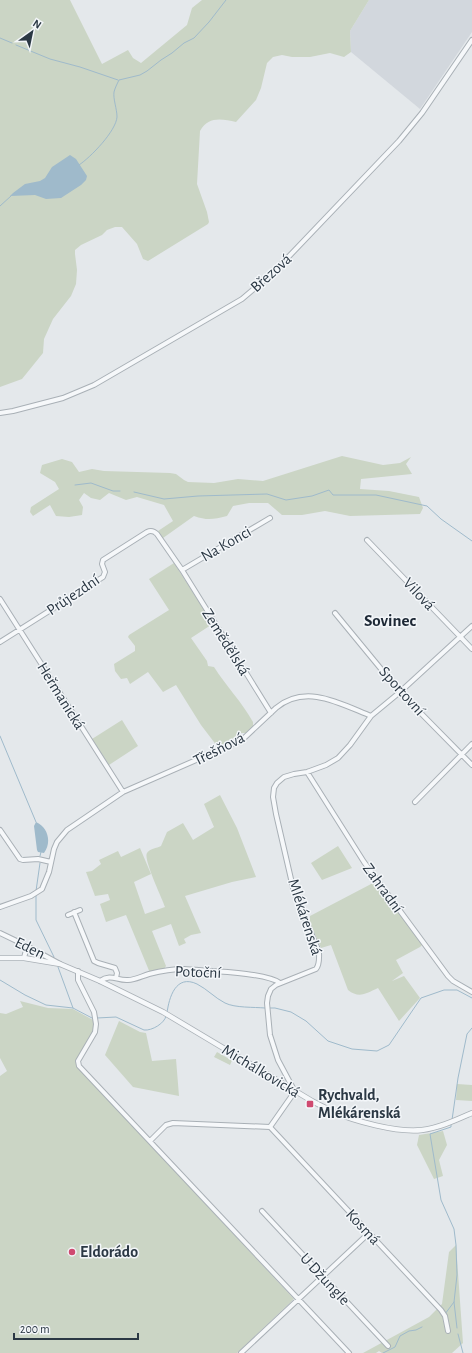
<svg xmlns="http://www.w3.org/2000/svg" width="472" height="1353" font-family="'Alegreya Sans',sans-serif">
<style>
.built{fill:#d2d7dd}
.green{fill:#cbd5c5}
.water{fill:#9fbacb}
.lines{fill:none;stroke-linecap:round;stroke-linejoin:round}
.stream{stroke:#9fbacb;stroke-width:1}
.minor-casing{stroke:#a9b0b6;stroke-width:6}
.tertiary-casing{stroke:#a9b0b6;stroke-width:6}
.minor{stroke:#f6f8fa;stroke-width:4}
.tertiary{stroke:#f6f8fa;stroke-width:4.5}
.poi-dot{fill:#cf4a70;stroke:#f3f6f9;stroke-width:1.5}
.labels{text-anchor:middle;dominant-baseline:central;stroke-width:3;stroke-linejoin:round;paint-order:stroke}
.street-label{font-size:16px;fill:#2b3844;stroke:#f3f6f9}
.poi-label{font-size:16px;font-weight:bold;fill:#2b3844;stroke:#f3f6f9;text-anchor:start}
.neighbourhood-label{font-size:17px;font-weight:bold;fill:#1d2835;stroke:#f3f6f9}
</style>
<rect width="100%" height="100%" fill="#e4e8eb"/>
<!-- built -->
<path class="built" d="M369,0h103v32l-52,77 -69,-57 -1,-21z"/>
<!-- green -->
<path class="green" d="M0,0h70l32,64 26,-14 5,8 8,5 46,-38 5,-17 10,-8h167l-19,31 1,21 -7,5 -14,-4 -20,4h-18l-10,-2 -9,2 -6,6 -6,25 -5,12 -20,22c-14,-3 -28,-6 -36,9l-3,53 10,28 2,10 -1,2 -60,37 -5,-2 -6,-15 -15,-17h-7l-8,3 -5,5 -21,10 -6,5v4l2,16 -1,14 -5,12 -18,23 -9,20 -1,14 -21,26 -22,8z
M342,456l41,9 17,-2 11,-6 -5,7 6,10 -51,5 -1,10 29,2 30,6 4,11 -3,6 -70,2 -25,-5 -23,4h-20l-14,-12h-19l-16,3 -6,10c-13,3 -19,5 -33,0l-31,22 -5,-7 15,-10 -9,-16 -27,-8 -11,3 -17,-7 -9,7 -9,-2 -7,-5 -5,7 4,7 -1,8 -13,2 -13,-1 -6,-11 -17,11 -3,-4 1,-5 28,-18 -4,-7 -15,-9 2,-8 20,-6 10,3 7,10 13,-3 12,2 66,2 6,1 8,6 4,2 26,1 24,-4 25,2z
M174,563l38,59 -1,3 -20,13 16,23 1,5 6,1c12,19 28,35 39,55v4l-7,7h-5l-17,11 -7,2 -16,-21 -25,-40 -13,7 -15,-20 -18,12 -3,-6 -6,1 -6,-8 -1,-7 21,-13v-5l-7,-9 1,-2 40,-25 -20,-31z
M122,720l16,26 -29,19 -17,-26z
M220,795l17,33 19,49 -24,5 -47,14 16,37 -10,2 -7,4 2,4 -7,3 -8,-22 -19,7 14,35 -2,3 -14,4 -24,-58 -20,7 -6,-18 10,-4 -2,-6 -13,2 -9,-24 6,-1 9,-7 -2,-4 19,-9 3,6 19,-9 11,26 -17,8 11,32 20,-7c-3,-9 -22,-48 -18,-54 2,-4 10,-5 14,-7l6,-14 16,-9 10,17 21,-13 -10,-23z
M338,846l14,22 -30,12 -11,-17z
M373,883c6,1 12,8 13,15l4,3 33,43 -3,3 -24,13 7,13 -11,8 12,-5 16,22 -21,23 -21,-33c-11,5 -19,11 -30,2l-17,-45 -10,3 -11,-25v-7z
M20,1001l28,7 25,1 20,11v11l-17,29v5l218,234 -57,54h-237v-277l7,-5 -7,-13v-45l6,1 17,-7z
M119,1021l21,11 6,1 6,28 24,-2 3,37 -46,-9 -28,-32z
M217,1052l14,8 1,-2h1l-3,7 -16,-8z
M457,1084l15,1v16l-16,-1z
M443,1131l4,14 -8,15 4,16 -9,3 -17,-34 2,-10z
M456,1245l7,98 -11,10h-70l-3,-2 -3,2h-13l66,-36 13,-13 7,-52z"/>
<!-- water -->
<path class="water" d="M70,155l6,4 11,17 -1,4 -5,5 -20,13 -15,1 -11,-4 -25,1 3,-3 12,-9 15,-3 5,-3 7,-11z
M36,822c12,5 16,20 8,31l-6,-1 -1,-2 -3,-24z"/>
<g class="lines">
<!-- stream -->
<path class="stream" d="M0,38l12,5
M16,45l34,14 30,8 38,13
M79,165c12,-8 37,-34 38,-48 0,-8 -4,-18 -3,-25 1,-4 3,-8 5,-12l21,-5 7,-4 14,-11 11,-7 12,-10 10,-5 15,-16 17,-22
M0,206l11,-10
M75,485l16,-2 22,8h7
M134,492l30,7 34,-3 69,-2 19,6 26,-4 17,-6 4,5h43l51,11 14,13 31,22
M0,736l36,86
M40,856l1,-4
M36,891l4,-28
M36,896v24l18,37
M58,967l15,41
M0,980l25,15 21,10 27,3 19,10h2
M269,1008h6l16,4 15,9 22,20 24,8 25,2 12,-6 32,-47 23,-8h13l15,8
M167,1013c2,-16 9,-39 30,-29 10,5 18,14 28,19 10,5 29,4 40,5
M97,1018l19,-1 28,13c8,1 21,-7 22,-14
M452,1120l6,-42 9,-44 5,-6
M451,1123v4l-21,7 11,66 13,29 2,16 1,30 -3,27 3,26
M445,1314l9,-12
M458,1334l5,19
M383,1353l12,-6 5,-11 9,-5 7,-1 6,-3"/>
<defs>
<path id="minor" d="M0,413l13,-2 50,-13 31,-13 148,-86 32,-27 125,-131 23,-28 50,-73
M367,540l105,109
M182,570l88,-52
M0,599l123,193
M335,613l65,79 72,73
M0,642l103,-65 2,-5 -3,-8 1,-4 44,-28c4,-2 7,-1 10,2l25,36 89,143
M307,772l57,90 84,114 5,5 19,11
M415,802l57,-58
M0,830l20,29 3,1 15,-1 13,3
M0,907l31,-11 11,-7 7,-17 5,-23 3,-7 10,-12 56,-38 119,-52 34,-32c30,-25 65,-4 95,8l29,-24 72,-66
M74,912l20,49 4,2 17,5 2,5 -1,5
M68,915l12,-5
M0,933l27,13 33,18
M24,958l3,-12
M78,971v9l16,32 2,12 -1,8 -17,29 1,5 270,287
M100,981c11,-8 17,0 28,-1 7,0 14,-4 21,-6 12,-3 24,-5 35,-5 21,2 81,3 96,14
M270,1127l21,-30 3,-7 -16,-30 -8,-25 -3,-32 1,-7 3,-7 5,-4 40,-16c4,-5 3,-11 3,-17l-25,-60 -18,-78 -3,-17 1,-9 3,-5 7,-6 10,-3 13,-2 19,-7 12,-7 12,-13 21,-29
M150,1141l16,-16 7,-2 97,4 171,183 4,6 3,15
M262,1211l126,135
M241,1353l128,-120"/>
<path id="tertiary" d="M0,958h24l36,6 40,17 63,31 149,89c6,3 13,7 19,10 23,10 66,22 91,19 17,-2 34,-10 50,-17"/>
</defs>
<!-- minor casing -->
<use href="#minor" class="minor-casing"/>
<!-- tertiary casing -->
<use href="#tertiary" class="tertiary-casing"/>
<!-- minor -->
<use href="#minor" class="minor"/>
<!-- tertiary -->
<use href="#tertiary" class="tertiary"/>
</g>
<!-- markers -->
<g class="poi-dot">
<rect x="306" y="1100" width="8" height="8" rx="2"/>
<circle cx="72" cy="1252" r="4"/>
</g>
<g class="labels">
<!-- street labels -->
<g class="street-label">
<text transform="translate(271 273) rotate(-42)">Březová</text>
<text transform="translate(226 544) rotate(-30)">Na Konci</text>
<text transform="translate(419 594) rotate(47)">Vilová</text>
<text transform="translate(73 595) rotate(-34)">Průjezdní</text>
<text transform="translate(226 642) rotate(58)">Zemědělská</text>
<text transform="translate(402 691) rotate(48)">Sportovní</text>
<text transform="translate(61 696) rotate(58)">Heřmanická</text>
<text transform="translate(219 749) rotate(-27)">Třešňová</text>
<text transform="translate(383 888) rotate(54)">Zahradní</text>
<text transform="translate(305 917) rotate(72)">Mlékárenská</text>
<text transform="translate(30 948) rotate(26)">Eden</text>
<text transform="translate(198 972) rotate(2)">Potoční</text>
<text transform="translate(261 1071) rotate(31)">Michálkovická</text>
<text transform="translate(363 1227) rotate(47)">Kosmá</text>
<text transform="translate(325 1279) rotate(47)">U Džungle</text>
</g>
<!-- poi labels -->
<g class="poi-label">
<text x="318" y="1095">Rychvald,<tspan x="318" dy="18">Mlékárenská</tspan></text>
<text x="80" y="1252">Eldorádo</text>
</g>
<!-- neighbourhood labels -->
<g class="neighbourhood-label">
<text x="390" y="620">Sovinec</text>
</g>
</g>
<!-- north arrow -->
<g transform="translate(32 32) rotate(33)" stroke="#f3f6f9" stroke-width="3" paint-order="stroke">
<path d="M0-3L7 15L0 10L-7 15Z" fill="#2b3844"/>
<text y="-6" font-size="11" font-weight="bold" text-anchor="middle" fill="#2b3844">N</text>
</g>
<!-- scale -->
<path d="M14 1333v6h124v-6" fill="none" stroke="#2b3844" stroke-width="2"/>
<text x="20" y="1333" font-size="12" fill="#2b3844" stroke="#f3f6f9" stroke-width="3" paint-order="stroke">200 m</text>
</svg>
